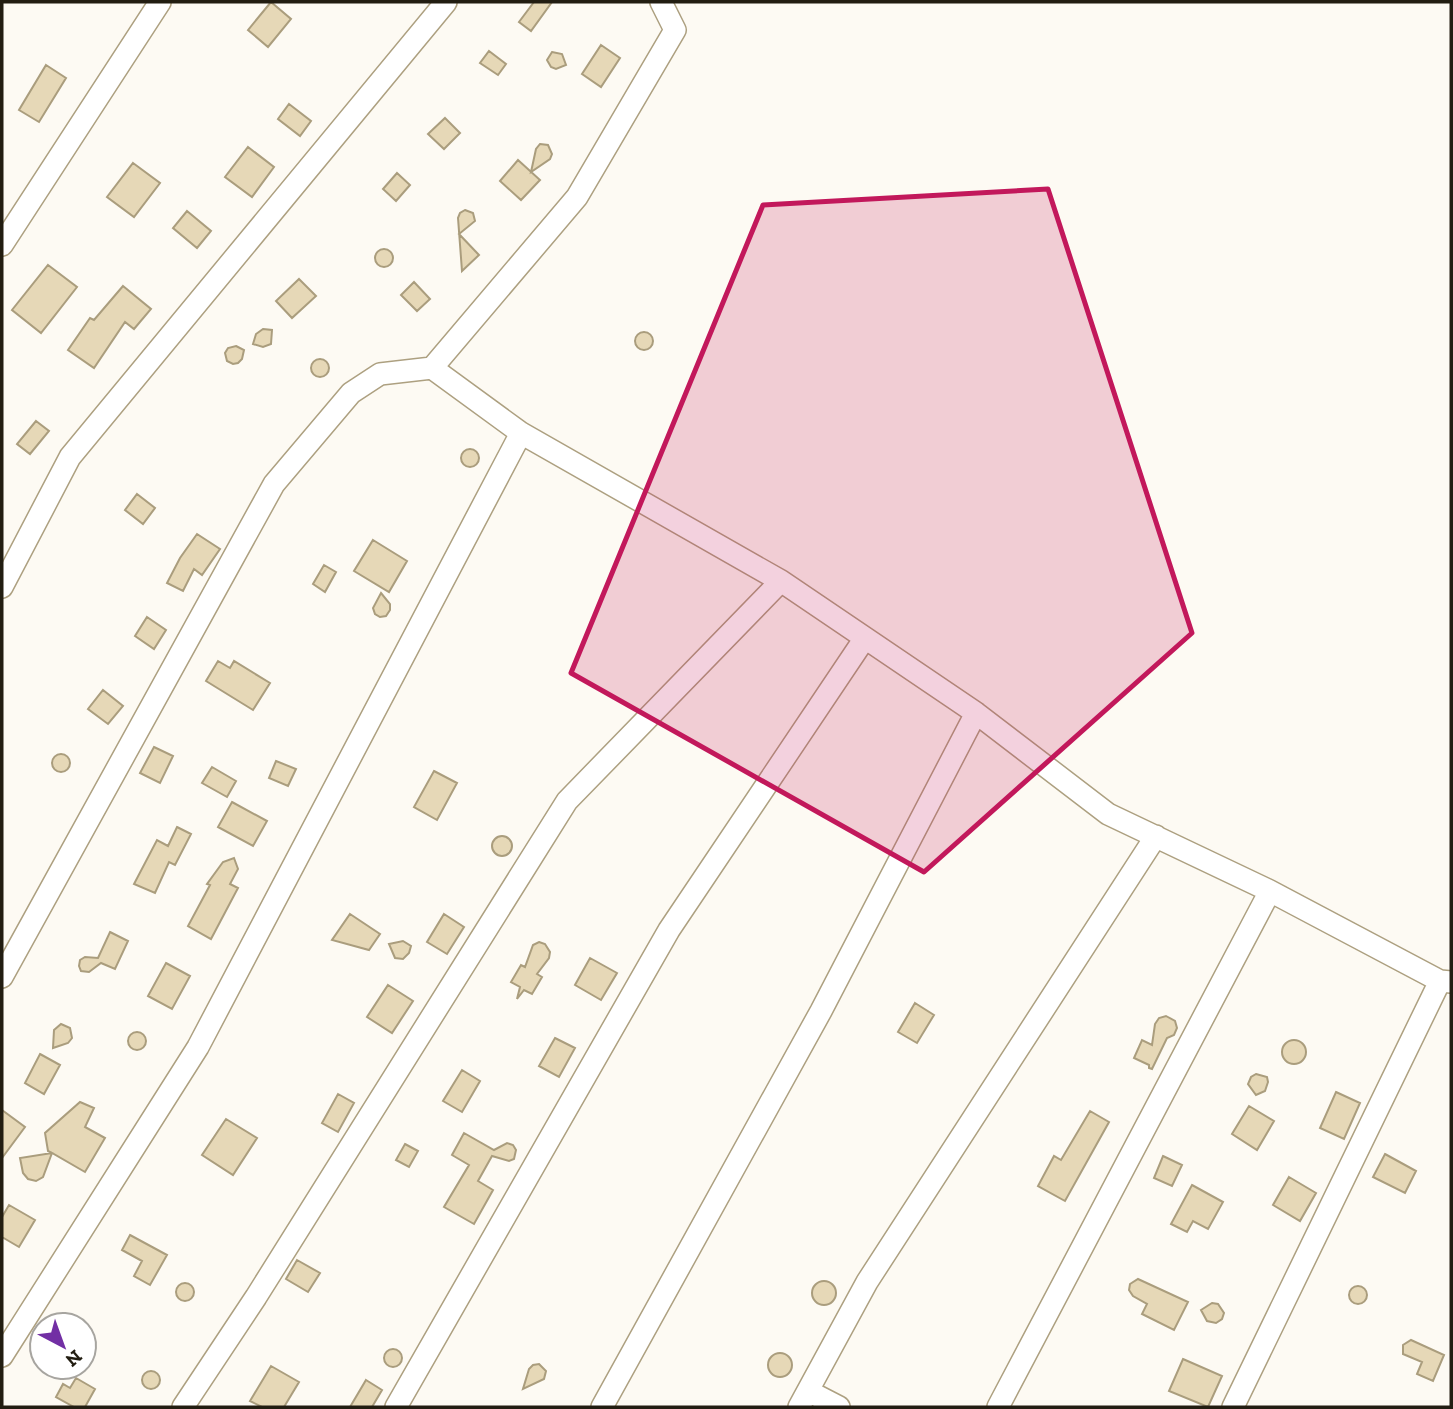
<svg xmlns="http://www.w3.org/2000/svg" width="1453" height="1409" font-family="'Zilla Slab',serif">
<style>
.building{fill:#e6d8b7;stroke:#aa9d7d;stroke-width:2}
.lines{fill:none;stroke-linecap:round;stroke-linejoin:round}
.street-casing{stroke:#ada080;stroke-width:24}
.street{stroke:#fff;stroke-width:21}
.marked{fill:#c2185b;fill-opacity:0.2;stroke:#c2185b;stroke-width:5;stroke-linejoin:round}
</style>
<rect width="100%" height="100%" fill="#fdfaf3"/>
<!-- building -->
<path class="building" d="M271,2l20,17 -23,28 -20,-17z
M534,2h18l-21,29 -12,-9z
M601,45l19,13 -19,29 -19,-13z
M489,51l17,13 -8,11 -18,-12z
M552,52l10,2 4,11 -10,4 -5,-2 -4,-7z
M46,65l20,13 -27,44 -20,-12z
M289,104l22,17 -11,15 -22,-17z
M445,118l15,15 -16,16 -16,-15z
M540,144l8,1 4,9 -2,5 -19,13 5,-23z
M248,147l26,20 -22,30 -27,-20z
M518,160l22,20 -19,20 -21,-19z
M133,163l27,20 -26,34 -27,-20z
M397,173l13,12 -14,16 -13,-12z
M465,210l8,3 2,8 -16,13 20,21 -17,16 -4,-53 2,-5z
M187,211l24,20 -14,17 -24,-20z
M375 258a9 9 0 1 1 18 0a9 9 0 1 1-18 0Z
M48,265l29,22 -36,46 -29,-23z
M299,279l17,17 -24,22 -16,-17z
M414,282l16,17 -13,12 -16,-16z
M123,286l28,23 -17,20 -9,-7 -31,46 -26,-18 22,-32 4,2z
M263,329l9,1 -1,14 -8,3 -10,-3 3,-10z
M635 341a9 9 0 1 1 18 0a9 9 0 1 1-18 0Z
M236,346l8,4 -2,9 -4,4 -5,1 -6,-3 -2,-8 3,-5z
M311 368a9 9 0 1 1 18 0a9 9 0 1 1-18 0Z
M36,421l13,10 -19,23 -13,-10z
M461 458a9 9 0 1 1 18 0a9 9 0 1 1-18 0Z
M137,494l18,14 -12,16 -18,-14z
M197,534l23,15 -18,26 -8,-6 -11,22 -16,-8 13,-25z
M373,540l34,21 -18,31 -35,-21z
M324,565l12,7 -11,20 -12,-8z
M381,593l9,11v6l-4,6 -6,1 -5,-3 -2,-6z
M147,617l19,13 -12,19 -19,-13z
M218,661l12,7 4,-7 36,22 -17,27 -47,-29z
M103,690l20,16 -15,18 -20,-15z
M154,747l19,9 -13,27 -20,-10z
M52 763a9 9 0 1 1 18 0a9 9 0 1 1-18 0Z
M276,761l20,8 -8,17 -19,-8z
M212,767l24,14 -9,16 -25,-14z
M434,771l23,12 -20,37 -23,-13z
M232,802l35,19 -14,25 -35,-19z
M177,827l14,7 -16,31 -6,-3 -14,31 -21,-9 23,-44 11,6z
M492 846a10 10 0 1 1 20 0a10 10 0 1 1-20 0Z
M234,858l4,11 -8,15 8,4 -27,51 -23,-13 22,-41 -3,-1 16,-22z
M350,914l30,20 -11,16 -37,-10z
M444,914l20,13 -17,27 -20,-12z
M110,932l18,9 -13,28 -14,-6 -12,9 -8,-1 -2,-5 1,-6 5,-3 13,1z
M403,941l8,5 -2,7 -6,6 -8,-1 -6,-14z
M539,942l6,2 5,8 -1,6 -12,16 5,3 -10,17 -8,-4 -7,9 3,-12 -9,-5 10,-17 4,2 8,-22z
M590,958l27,15 -16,27 -26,-15z
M166,963l24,13 -18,33 -24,-13z
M388,985l25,16 -21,32 -25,-16z
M915,1003l19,12 -17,28 -19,-11z
M1166,1016l9,5 2,7 -3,7 -7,3 -15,31 -3,-1v-3l-15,-7 8,-18 10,5 3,-21 4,-6z
M61,1024l9,4 2,10 -4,5 -15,5 1,-18z
M128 1041a9 9 0 1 1 18 0a9 9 0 1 1-18 0Z
M555,1038l20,10 -16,29 -20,-11z
M1282 1052a12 12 0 1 1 24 0a12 12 0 1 1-24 0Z
M40,1054l20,11 -16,29 -19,-11z
M462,1070l18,11 -18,31 -19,-11z
M1256,1074l11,3 1,5 -3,9 -9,4 -8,-11 3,-7z
M1336,1092l24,11 -16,36 -24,-11z
M338,1094l16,9 -16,29 -16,-9z
M80,1102l14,6 -9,19 20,11 -20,34 -33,-19 -9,24 -7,4 -8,-2 -5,-6 -3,-15 32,-5 -4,-2 -3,-18z
M1249,1106l25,15 -17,29 -25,-16z
M2,1110l23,17 -23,31z
M1090,1111l19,11 -44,79 -27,-15 16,-30 7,4z
M226,1119l31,19 -24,37 -31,-20z
M464,1133l30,17 13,-7 6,2 3,5 -2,9 -5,2 -17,-5 -14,25 15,9 -19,34 -30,-17 25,-42 -17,-10z
M405,1144l13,7 -9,16 -13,-7z
M1385,1154l31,17 -11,22 -32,-16z
M1163,1156l19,9 -10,21 -18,-8z
M1289,1177l27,16 -16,28 -27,-16z
M1192,1185l31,17 -15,27 -15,-8 -6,11 -16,-8z
M9,1205l26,15 -16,27 -17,-10v-20z
M130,1235l37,20 -17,30 -16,-9 8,-15 -20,-11z
M297,1260l23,13 -12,19 -22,-13z
M1138,1279l50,23 -14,28 -32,-16 5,-10 -14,-8 -4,-6 1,-6z
M812 1293a12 12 0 1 1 24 0a12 12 0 1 1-24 0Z
M176 1292a9 9 0 1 1 18 0a9 9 0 1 1-18 0Z
M1349 1295a9 9 0 1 1 18 0a9 9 0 1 1-18 0Z
M1212,1303l6,1 6,9 -2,6 -6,4 -9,-2 -6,-11z
M1411,1340l33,15 -11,26 -16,-7 5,-12 -19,-8v-9z
M384 1358a9 9 0 1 1 18 0a9 9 0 1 1-18 0Z
M768 1365a12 12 0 1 1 24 0a12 12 0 1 1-24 0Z
M1183,1359l39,17 -14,31 -39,-16z
M539,1364l7,7 -2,8 -21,10 6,-20 4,-4z
M271,1366l28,16 -15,25h-22l-12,-6z
M142 1380a9 9 0 1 1 18 0a9 9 0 1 1-18 0Z
M76,1378l19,11 -10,18h-11l-18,-10 7,-13 7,4z
M366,1380l16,10 -10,17h-22z"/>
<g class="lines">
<defs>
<path id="street" d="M661,2l14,28 -98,167 -145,171 89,65 260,148 195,132 132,101 162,77 170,90 11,1
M2,245l158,-243
M2,587l68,-130 376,-455
M2,977l272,-493 77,-91 29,-19 52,-6
M2,1356l196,-309 323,-614
M808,1391l31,16
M183,1407l73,-110 311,-496 214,-220
M396,1407l273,-477 196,-292
M602,1407l219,-396 155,-298
M799,1407l68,-125 289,-446
M998,1407l272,-516
M1233,1407l207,-426"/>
</defs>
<!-- street casing -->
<use href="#street" class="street-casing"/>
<!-- street -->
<use href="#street" class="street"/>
</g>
<!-- marked area -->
<path class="marked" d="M1048,189l144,444 -268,239 -353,-199 192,-468z"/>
<!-- border -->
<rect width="1453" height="1409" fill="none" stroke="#221d11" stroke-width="7"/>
<!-- north arrow -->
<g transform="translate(63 1346) rotate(139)"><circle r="33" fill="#ffffff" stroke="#a7a5a0" stroke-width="2"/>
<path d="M0-5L12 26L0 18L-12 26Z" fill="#722fa4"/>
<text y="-10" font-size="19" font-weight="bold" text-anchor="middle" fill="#221d11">N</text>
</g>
</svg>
